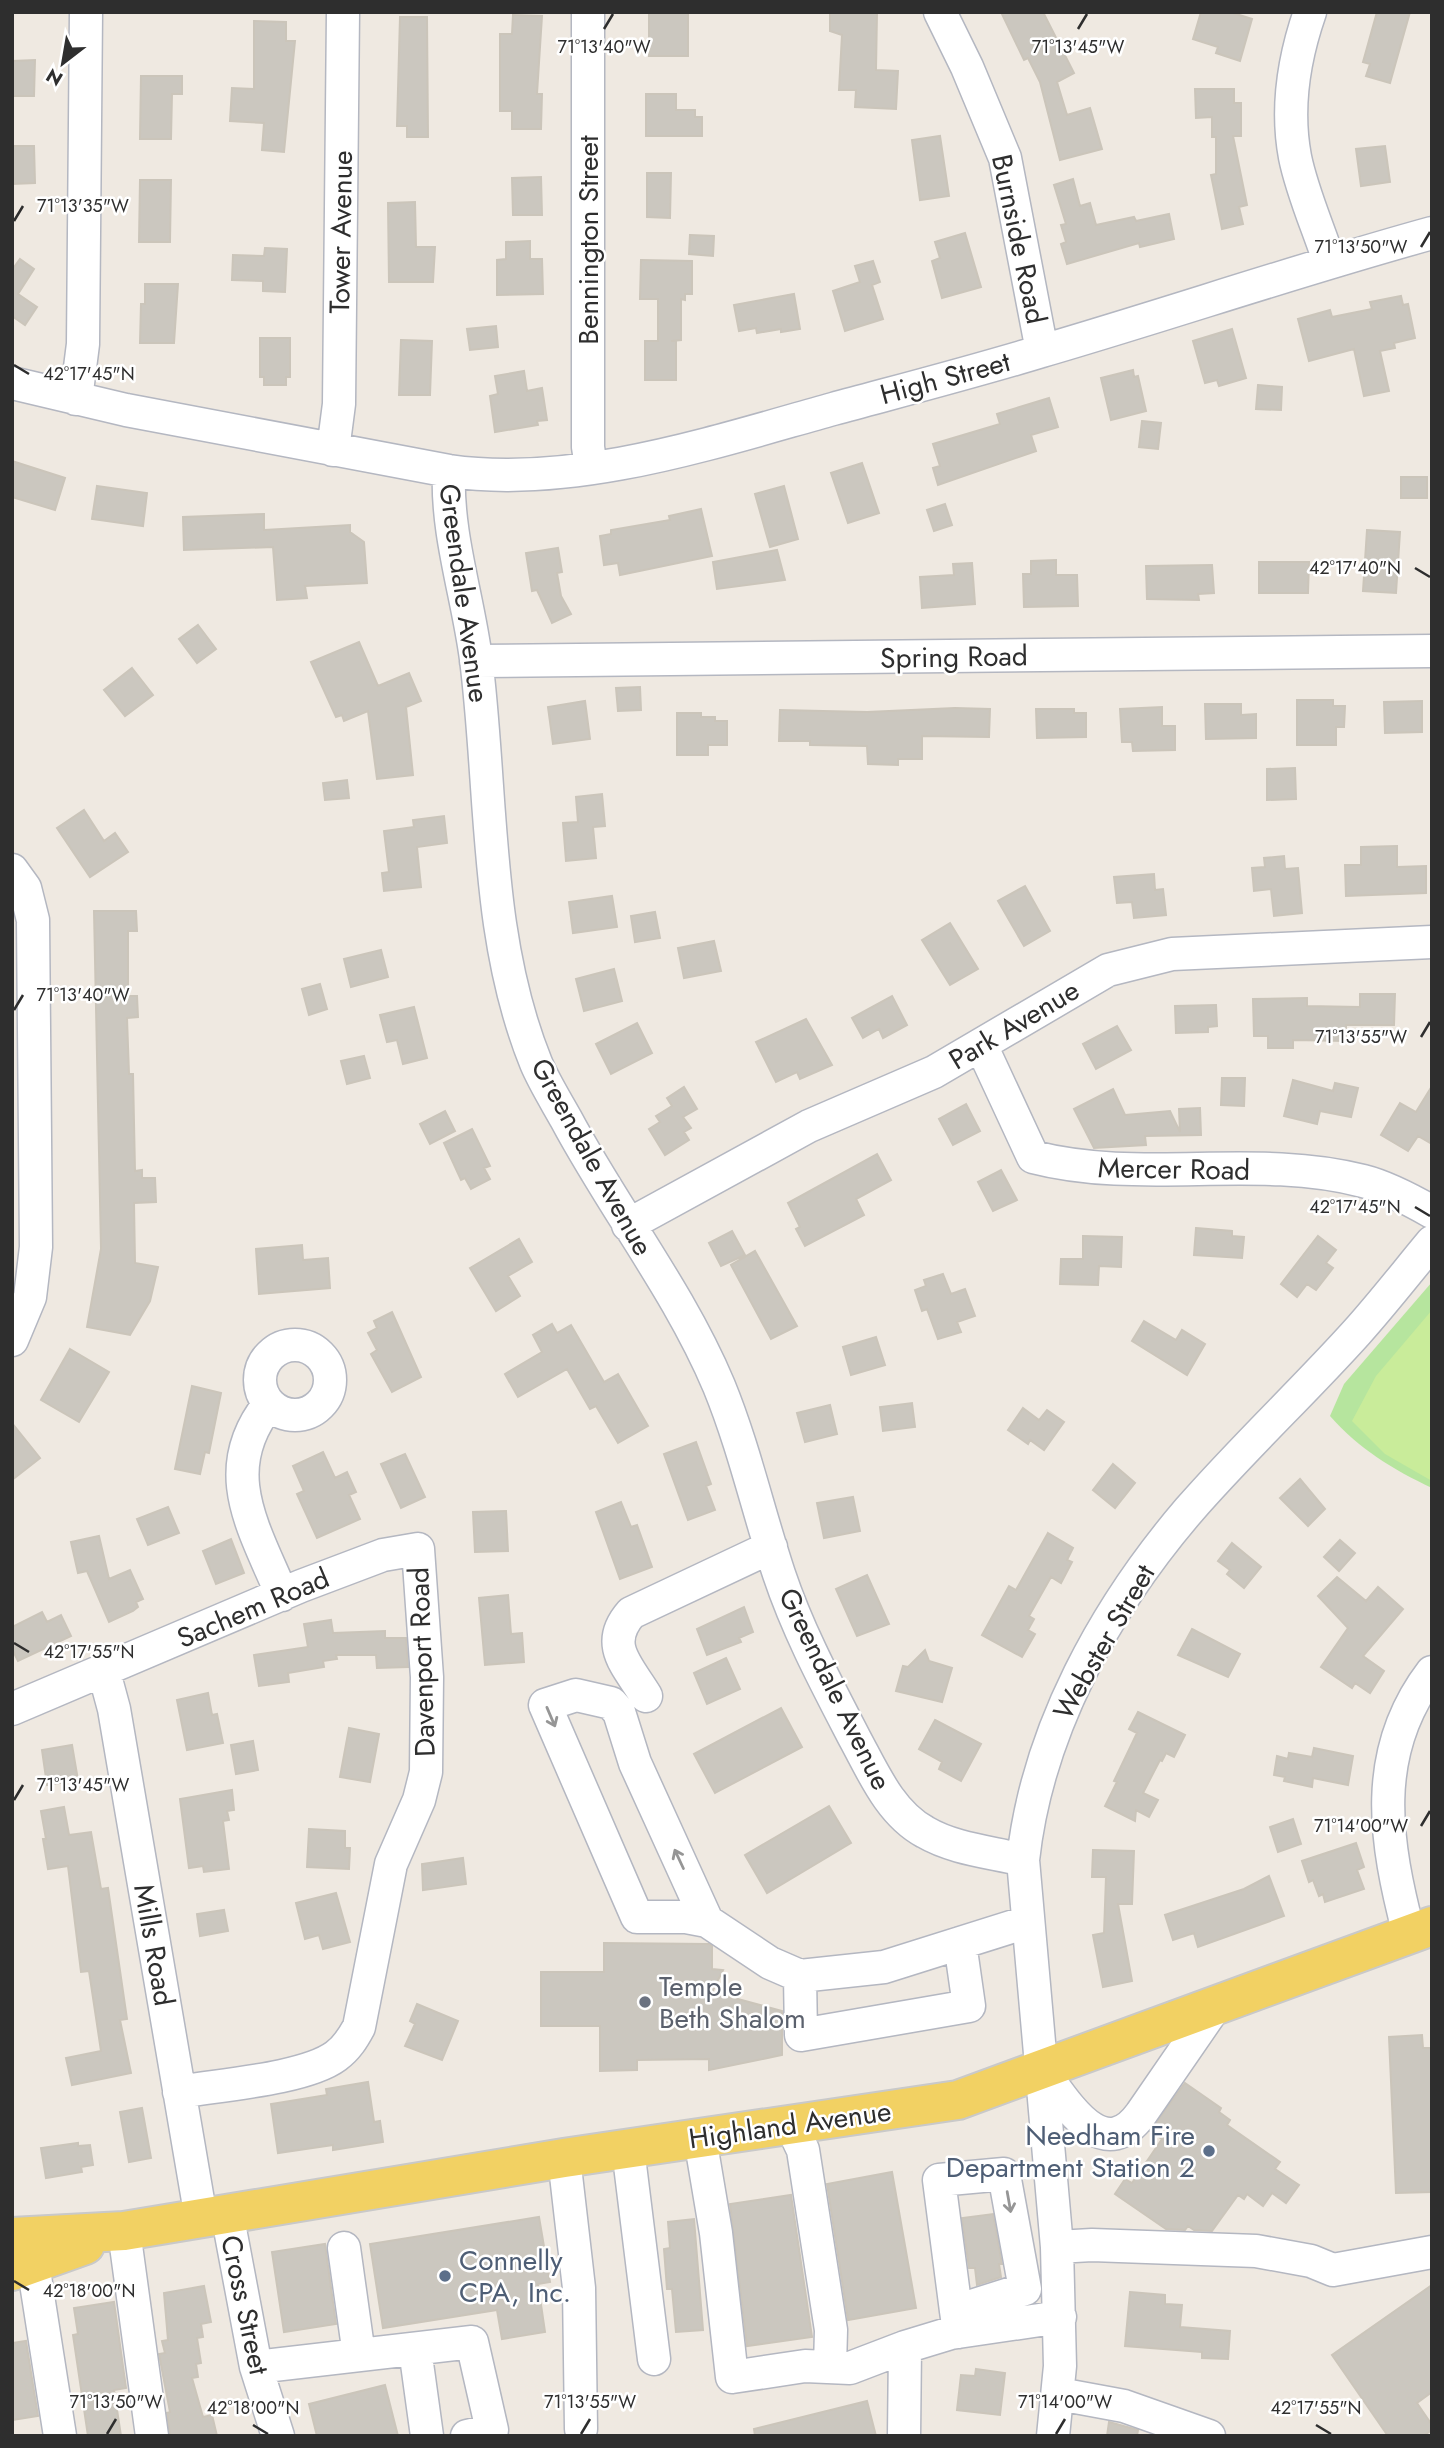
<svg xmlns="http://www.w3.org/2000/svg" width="1444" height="2448" font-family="Jost,sans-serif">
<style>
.green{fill:#b6e59e}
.pitch{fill:#c9ec9a}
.building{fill:#cbc7bf;stroke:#cbc5ba;stroke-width:2}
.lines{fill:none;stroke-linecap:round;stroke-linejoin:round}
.minor-casing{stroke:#b4b7c1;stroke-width:35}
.major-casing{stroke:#c9c9c9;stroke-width:42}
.minor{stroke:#fff;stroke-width:32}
.major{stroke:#f2d163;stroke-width:38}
.oneway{stroke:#969696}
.ticks{fill:none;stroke:#2e2e2e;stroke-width:2.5}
.worship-dot{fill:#6b7280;stroke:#fff;stroke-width:2.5}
.service-dot{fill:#5c6f8a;stroke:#fff;stroke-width:2.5}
.labels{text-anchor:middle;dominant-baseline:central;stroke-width:5;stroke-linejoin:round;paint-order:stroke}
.street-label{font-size:28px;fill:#2e2e2e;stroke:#fff}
.worship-label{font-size:28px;fill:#5b616d;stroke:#fff;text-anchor:start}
.service-label{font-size:28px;fill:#4e5e75;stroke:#fff;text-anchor:end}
.ticks-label{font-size:18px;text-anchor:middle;fill:#2e2e2e;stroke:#fff;stroke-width:5;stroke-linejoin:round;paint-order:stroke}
</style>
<rect width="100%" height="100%" fill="#efe9e1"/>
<!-- green -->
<path class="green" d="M1432,1282v206c-40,-19 -73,-39 -102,-72l14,-32z"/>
<!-- pitch -->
<path class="pitch" d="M1432,1310v171l-47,-27 -33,-33 24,-45z"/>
<!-- building -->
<path class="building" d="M649,12h39v44h-39z
M830,12h47l-1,58 22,1 -2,38 -41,-2 1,-17h-17l3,-55 -12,-4z
M1001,12h42l31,61 -17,9 10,33 23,-7 12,41 -42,11 -20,-78 -12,-24 -4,2z
M1201,12h29l22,7 -12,42 -24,-8 2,-6 -25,-8z
M1377,12h33l-20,71 -24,-7 4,-12 -7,-2z
M513,15l29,1 -5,78h5l-1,35h-29v-18h-12v-77h12z
M400,17h27l1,120h-21v-11h-10z
M254,21l32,1v19h9l-11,111 -22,-2 2,-27 -34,-2 2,-33 22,1z
M35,60l-1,36h-22v-35z
M141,76h41v18h-10l-1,45h-31z
M1195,89h39v14h7v33h-8l14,69 -8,2 4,17 -21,5 -11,-54 5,-1v-37h-4v-20l-16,1z
M646,94h30v16h19v7h7v19h-56z
M940,136l9,60 -29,4 -8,-60z
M12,146h22l1,37 -23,1z
M1385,146l5,36 -29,4 -5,-37z
M647,173h24l-1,45 -23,-1z
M541,177l1,38h-29l-1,-37z
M1073,179l7,27 10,-3 6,22 38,-8 2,4 33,-7 5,25 -34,8 -1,-4 -72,21 -6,-20 5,-2 -5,-17 5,-1 -12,-39z
M140,180h31l-1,62h-31z
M415,202l1,45h19l-2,35h-44l-1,-79z
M965,233l16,54 -39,11 -10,-37 8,-3 -5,-16z
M690,235l24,1 -1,20 -24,-2z
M530,241v18h12l1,35 -46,1v-35l9,-1v-17z
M265,248l22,1 -2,43 -22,-1v-10l-31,-1 1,-25 31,1z
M20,259l14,10 -16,25 19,13 -12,18 -13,-9v-46z
M641,260l51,1v33h-7v6l-4,-1v41l-10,1h5v39h-31v-39h13v-42h-18z
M873,261l7,21 -8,3 11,34 -38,12 -12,-40 27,-9 -5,-16z
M145,284h33l-4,59h-34l1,-39h4z
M794,294l6,35 -19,3v-3l-24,4 -1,-5 -17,3 -5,-26z
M1401,296l2,9 5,-1 7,34 -21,5 1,5 -15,3 9,40 -25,5 -10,-47 -45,12 -11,-42 32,-9 2,7 40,-8 -2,-7z
M496,326l2,21 -28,3 -3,-21z
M1232,329l14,49 -27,8 -2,-6 -12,3 -12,-42z
M260,338h30v39h-4v8h-22v-8h-4z
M401,340l31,1 -2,54h-31z
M1133,370l1,7 4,-1 8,35 -35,9 -10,-42z
M524,371l3,20 15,-3 5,32 -10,1 1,4 -43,7 -5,-36 8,-2 -3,-18z
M1258,385l24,2 -1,23 -25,-1z
M1049,398l9,29 -27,8 5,16 -98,34 -5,-17 7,-2 -7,-22 67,-20 -3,-10z
M1142,421l19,2 -3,26 -19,-2z
M12,461l53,17 -10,32 -43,-13z
M862,463l17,50 -31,10 -17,-50z
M1401,477h26v21h-26z
M97,486l50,7 -4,33 -51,-7z
M784,486l14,53 -28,8 -15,-53z
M945,504l7,21 -18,6 -7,-21z
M701,509l11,47 -92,19 -2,-12 -14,2 -4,-29 11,-2v-4l59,-10 -1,-4z
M264,514v16l86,-5v7l14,10 3,41 -62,3 2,12 -30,2 -4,-53 -89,3 -1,-33z
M1367,530l33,2 -4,61 -33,-2z
M558,548l4,24 -5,1 4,23 10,18 -19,9 -15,-33 -5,1 -6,-38z
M777,550l8,30 -68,9 -4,-27z
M1056,560v15h21l1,31 -54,1 -1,-33h8v-13z
M1259,562h50l-1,31h-49z
M972,563l3,41 -53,4 -2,-31 34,-2 -1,-11z
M1212,565l2,28 -16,1 1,6 -52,-1 -1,-33z
M198,625l18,24 -19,14 -18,-24z
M359,642l19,44 31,-13 12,28 -15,6 7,68 -36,4 -9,-68 -24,10 -2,-6 -6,2 -25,-55z
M132,668l21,27 -28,21 -21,-26z
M640,687l1,23 -23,1 -2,-23z
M1297,700h36v6h12l-1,21h-8v18h-39z
M585,701l5,38 -37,5 -5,-37z
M1422,701v31l-37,1 -1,-31z
M1205,704h36v11l15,-1v24l-50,1z
M1162,707v19h13v24l-42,1 -1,-9h-10l-2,-33z
M955,708l35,1 -1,28 -67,-1v23h-24v6l-30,-1 -1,-18 -57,-1v-4h-31l1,-31 87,2z
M1036,709h38v4h12v24l-49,1z
M677,713h24v4h14v4h12v24h-19v10h-31z
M1295,768l1,31 -29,1v-31z
M347,780l2,18 -24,2 -2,-17z
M602,794l3,32 -12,1 3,31 -30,3 -3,-38 15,-1 -2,-25z
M84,810l20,31 11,-8 13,19 -38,25 -33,-49z
M444,816l3,27 -30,4 4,40 -37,4 -2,-18 7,-1 -5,-41 30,-4 -1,-7z
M1397,846v21l29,-1v27l-80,3 -1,-31h16v-18z
M1284,856l1,13 13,-1 4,45 -28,3 -3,-27 -17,2 -2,-23 13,-1 -1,-9z
M1154,874l1,16 8,-1 3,26 -32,3 -2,-16 -15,1 -3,-26z
M1025,886l25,45 -26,15 -26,-45z
M612,896l5,31 -44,6 -4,-31z
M94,911h42l1,20h-9v65h9l1,21 -11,1 2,56h4l2,97 7,-1v8h13l1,24 -22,1 1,60 23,4 -8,34 -20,34 -43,-8 14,-78z
M655,912l5,26 -25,4 -4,-26z
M950,923l28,46 -28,16 -28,-45z
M714,941l7,30 -37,7 -6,-30z
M381,950l7,27 -37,10 -7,-28z
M614,969l8,32 -38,10 -8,-32z
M320,984l7,25 -18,6 -7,-26z
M1360,994h35l-1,31h-48v16l-53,-1v8h-25v-12h-14l-1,-37 54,-1v8l53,1z
M892,996l15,29 -24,13 -4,-9 -16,9 -11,-20z
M1216,1005l1,21 -9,1v5l-32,1 -1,-27z
M414,1007l13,51 -24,6 -6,-24 -10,2 -7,-27z
M806,1019l26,46 -32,14 -3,-7 -21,10 -20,-40z
M637,1023l15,30 -41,21 -15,-30z
M1117,1026l14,24 -35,19 -13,-25z
M364,1056l6,22 -23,6 -6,-23z
M1222,1078h23l-1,28 -23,-1z
M1293,1080l40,11 2,-8 23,5 -7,29 -31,-6 -3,13 -33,-8z
M1432,1086v58l-14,-8 -10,15 -27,-16 19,-32 16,9z
M684,1087l13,22 -14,8 8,11 -7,4 5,8 -24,15 -16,-26 11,-7 -4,-6 16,-10 -5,-8z
M1113,1089l12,26 45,-4 10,21 -1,-23 21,-1 1,27 -56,1 1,9 -52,3 -20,-39z
M966,1104l14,27 -27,14 -14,-26z
M445,1111l10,20 -25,13 -10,-20z
M472,1129l18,37 -6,2 6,11 -19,10 -6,-11 -4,2 -17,-37z
M877,1154l14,26 -35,19 8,16 -59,31 -9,-17 4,-2 -12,-24z
M1001,1170l16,30 -24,11 -15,-29z
M1196,1228l36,3v5l12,1 -2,21 -48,-3z
M732,1231l13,24 -24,11 -12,-23z
M1083,1236l39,1 -1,30 -22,-1 -1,19 -38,-1 1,-25h22z
M1318,1236l18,14 -10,13 7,5 -17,22 -9,-6 -10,13 -16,-13z
M519,1239l13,23 -24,14 12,20 -24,15 -26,-43z
M302,1245l1,15 25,-2 2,30 -71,6 -3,-45z
M755,1251l42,75 -26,13 -40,-74z
M943,1274l8,20 14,-5 10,27 -18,6 4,10 -23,7 -11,-30 -5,2 -7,-21 11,-4 -2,-6z
M392,1312l29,65 -29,15 -21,-38 6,-4 -9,-17 9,-5 -3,-7z
M1144,1321l32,19 6,-10 23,14 -18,31 -55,-34z
M552,1324l5,9 14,-8 33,57 14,-8 30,52 -30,17 -22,-37 -6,3 -23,-40 -49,28 -13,-23 37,-22 -9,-17z
M876,1337l9,28 -34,10 -8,-28z
M70,1349l39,23 -30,50 -38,-22z
M192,1386l29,7 -12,60 -4,-1 -5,22 -25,-5z
M912,1403l3,24 -32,4 -3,-24z
M830,1405l7,29 -32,8 -8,-29z
M1023,1408l16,12 8,-10 17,12 -20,28 -14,-10 -2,4 -20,-14z
M12,1423l28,35 -28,22z
M696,1442l15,42 -5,2 9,24 -27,10 -24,-66z
M323,1452l12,26 12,-6 9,20 -7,3 11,24 -43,19 -20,-44 7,-3 -11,-25z
M405,1454l20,43 -24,11 -20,-44z
M1113,1464l22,19 -20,25 -22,-18z
M1300,1479l25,30 -17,17 -28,-28z
M853,1497l7,34 -36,7 -7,-35z
M621,1502l10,25 6,-2 15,42 -32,12 -24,-67z
M168,1507l11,26 -31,12 -11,-26z
M506,1511l2,40 -33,1 -2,-40z
M1048,1533l25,15 -6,12 5,2 -11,21 -10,-6 -22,39 5,3 -6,11 7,4 -13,23 -40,-22 27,-49 7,4z
M99,1536l10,43 21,-9 13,29 -7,3 2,5 -5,4 -24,11 -22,-51 -9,2 -7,-31z
M231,1539l13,34 -28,11 -13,-33z
M1340,1540l15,13 -16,18 -15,-14z
M1232,1543l29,24 -17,21 -17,-14 3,-4 -12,-9z
M867,1575l22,49 -32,12 -21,-47z
M1337,1577l29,24 12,-14 25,22 -40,47 21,15 -14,22 -15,-10 -3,5 -31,-21 27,-39 -30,-32z
M508,1595l3,39 11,-1 2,29 -39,3 -6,-67z
M744,1607l9,25 -14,6 2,4 -34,13 -10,-26z
M42,1612l5,10 14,-7 10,21 -53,25 -6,-12v-22z
M331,1620l2,13 52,-2v7h21l2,29 -31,1 -1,-13h-40l1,4 -14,2 1,6 -36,6 1,9 -30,4 -5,-31 54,-8 -4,-23z
M1192,1629l48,25 -12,23 -50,-22z
M925,1650l4,11 23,7 -10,34 -46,-11 7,-25 5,1z
M726,1658l14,31 -33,15 -13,-31z
M208,1693l4,22 5,-1 6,29 -36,7 -10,-50z
M781,1708l21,39 -87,46 -21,-39z
M1138,1712l47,23 -11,22 -8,-4 -4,8 -2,-1 -17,33 15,7 -9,17 -13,-7 -1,11 -30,-15 12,-24 -3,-1 23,-48 -8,-4z
M935,1720l46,24 -20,37 -22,-12 3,-7 -23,-13z
M349,1728l30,6 -9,48 -30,-5z
M253,1741l5,29 -22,4 -5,-29z
M72,1745l6,35 -31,5 -5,-35z
M1314,1748l39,8 -5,29 -35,-7 -1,9 -28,-6 1,-4 -11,-2 3,-19 11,3 1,-6 23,4z
M232,1790l2,20 -7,1 2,9 -6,1 6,48 -25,3 -1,-6 -14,2 -9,-69z
M829,1806l22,37 -84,50 -22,-38z
M64,1807l5,28 22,-3 10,57 7,-1 19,131 -7,1 11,53 -59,12 -6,-27 35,-7 -12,-80 -8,1 -13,-106 -20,3 -5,-30h3l-5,-28z
M1293,1819l8,25 -23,8 -8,-25z
M309,1829l36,2v17h5l-1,21 -42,-2z
M1356,1843l8,24 -7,3 7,19 -39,13 -2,-8 -4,2 -6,-16 -4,2 -7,-21z
M1093,1850l41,1 -2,53h-14l14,77 -29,6 -10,-52 11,-2 2,-56h-14z
M463,1858l3,26 -43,6 -1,-26z
M1269,1876l15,40 -86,31 -4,-14 -21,7 -8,-25 79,-26z
M336,1893l14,49 -27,7 -4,-14 -14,4 -9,-36z
M224,1910l4,21 -28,5 -3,-22z
M604,1943l105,1 3,2v23l11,1 -11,22 70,19v44l-73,15v-11l-72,1v10l-37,1v-45h-59v-54h63z
M417,2004l41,17 -16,39 -37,-14 10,-22 -5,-3z
M1422,2035l1,13h9v144l-36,1 -7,-156z
M368,2082l6,40 6,-1 3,21 -50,8v-5l-55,8 -7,-49 56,-9 -1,-6z
M1185,2083l36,25 -2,4 11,8 -3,5 53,37 -5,7 24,16 -13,18 -14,-10 -9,13 -16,-12 -3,5 -6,-4 -26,36 -18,-1 -6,-4 -3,4 -19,-1 -51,-35 10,-15 7,4 30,-44 -12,-8z
M142,2108l9,50 -22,4 -9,-50z
M78,2143v3l12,-1 3,20 -12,2 1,5 -36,6 -5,-30z
M892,2172l24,136 -68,12 -21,-136z
M791,2195l21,142 -65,9 -17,-142z
M993,2214l9,50h-3l2,13 -24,8 -2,-17h-6l-7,-50z
M539,2217l11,65 -12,2 7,48 -43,7 -5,-29 -114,18 -13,-84z
M694,2219l9,111 -27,2 -4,-43h-5l-3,-40 6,-1 -2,-26z
M325,2244l11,80 -52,8 -12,-80z
M1432,2285v107l-15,11 15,22v5l-9,6h-35l-56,-81z
M204,2286l7,36 -10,2 2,13 -6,1 4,25 -5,1 2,13 -6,1 11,39 9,-2 5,21h-47l-3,-23 3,-1 -11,-58 6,-1 -3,-12 6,-1 -4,-47z
M1130,2292l35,3v9l17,1 -2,22 50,4 -2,28 -26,-1v-6l-77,-6z
M114,2302l12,86 -12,2 7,46h-33l-15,-101 5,-1 -4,-26z
M26,2341l12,75 -26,4v-77z
M976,2369l29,4 -5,42 -43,-5 4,-35 14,1z
M385,2385l13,51h-81l-8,-32z
M867,2401l9,35h-121l-1,-7z
M1109,2422l29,8 -1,6h-30z"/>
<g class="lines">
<defs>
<path id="minor" d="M588,12v435l3,20
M940,12l27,55 38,91 37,193
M1310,12c-16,46 -24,97 -15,145 7,35 23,70 34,104
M12,383l114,27 323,61c125,18 265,-29 384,-62 70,-19 140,-37 209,-58 130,-38 259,-82 390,-118
M76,399l7,-55 3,-332
M333,450l6,-46 4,-392
M449,471c-3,62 19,126 27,188 17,134 8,276 60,404 8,19 20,38 30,56 48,90 113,172 153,267 25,61 39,125 60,188 19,57 48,111 76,165 18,33 35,74 70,93 29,17 66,20 98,28
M476,661l956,-10
M12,870l13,18 8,32 3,327 -6,50 -18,43
M981,1045l52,112c108,28 222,-4 330,24 24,6 48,19 69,31
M628,1225l181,-99 125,-54 174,-102 64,-16 260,-12
M260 1380a35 35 0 1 1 70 0a35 35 0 1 1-70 0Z
M269,1404c-53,66 -15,124 13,191
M104,1672l10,37 87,509
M646,1696c-18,-30 -43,-51 -15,-83l140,-66
M12,1709l289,-123 82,-31 35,-6 9,128 -1,95 -7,28 -28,64 -32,163c-6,11 -12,21 -23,29 -31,23 -117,29 -157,36
M707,1921l-72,-158 -16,-51 -8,-9 -35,-8 -31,10 92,212h49l21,4 63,42 30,13 84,-9 143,-45
M1409,1934c-24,-92 -39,-181 23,-262
M800,1976l1,59 168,-29 -9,-63
M1043,2072c24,32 60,94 98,42l73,-106
M791,2125l12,25 28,180 -1,37
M700,2138l16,95 16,144 73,-11 45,2 55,-21 -1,89
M628,2149l26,210
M564,2158l15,130 2,141
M227,2213l29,154 22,69
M124,2231l28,205
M1057,2247l35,-2 164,6 55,10 22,9 99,-18
M344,2248l15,107
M33,2264l27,172
M956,2311l69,-22 -21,-115 -65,6 17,131 3,21
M905,2347l46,-14 109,-16
M415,2349l12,87
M256,2367l216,-25 20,88 -25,6
M1059,2394l65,12 85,30
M1053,2436l7,-70 -3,-119 -34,-387c14,-129 82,-252 166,-350 54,-62 114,-118 168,-178 26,-29 50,-60 75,-90"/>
<path id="major" d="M12,2237l112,-6 440,-73 394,-58 474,-174
M12,2271l73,-26"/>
</defs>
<!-- minor casing -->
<use href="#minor" class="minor-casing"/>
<!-- major casing -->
<use href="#major" class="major-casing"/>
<!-- minor -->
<use href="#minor" class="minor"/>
<!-- major -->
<use href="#major" class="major"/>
</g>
<!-- one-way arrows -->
<defs><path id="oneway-shaft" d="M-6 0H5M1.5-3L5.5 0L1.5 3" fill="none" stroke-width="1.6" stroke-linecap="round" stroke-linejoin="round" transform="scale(1.75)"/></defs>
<g class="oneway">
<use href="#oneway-shaft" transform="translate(551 1717) rotate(67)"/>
<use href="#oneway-shaft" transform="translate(679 1859) rotate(-115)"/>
<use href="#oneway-shaft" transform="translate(1009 2202) rotate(80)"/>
</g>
<!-- ticks -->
<path class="ticks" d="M604,29l9,-15M1078,29l9,-15M14,221l9,-15M1421,247l9,-15M14,365l15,9M1415,568l15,9M14,1010l9,-15M1421,1037l9,-15M1415,1207l15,9M14,1643l15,9M14,1800l9,-15M1421,1826l9,-15M14,2281l15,9M253,2425l15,9M1316,2425l15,9M107,2434l9,-15M581,2434l9,-15M1056,2434l9,-15"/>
<!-- markers -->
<circle class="worship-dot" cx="645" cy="2002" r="7"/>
<g class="service-dot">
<circle cx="1209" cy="2151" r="7"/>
<circle cx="445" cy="2276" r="7"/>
</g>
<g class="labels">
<!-- street labels -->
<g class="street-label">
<text transform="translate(341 232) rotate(-89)">Tower Avenue</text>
<text transform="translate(1019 239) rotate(78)">Burnside Road</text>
<text transform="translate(588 240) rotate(-90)">Bennington Street</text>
<text transform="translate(945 378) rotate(-15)">High Street</text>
<text transform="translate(464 593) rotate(82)">Greendale Avenue</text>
<text transform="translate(954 657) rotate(-1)">Spring Road</text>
<text transform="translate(1014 1025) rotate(-31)">Park Avenue</text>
<text transform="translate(592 1157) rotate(61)">Greendale Avenue</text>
<text transform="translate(1174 1169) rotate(1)">Mercer Road</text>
<text transform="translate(253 1608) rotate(-23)">Sachem Road</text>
<text transform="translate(1104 1642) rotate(-60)">Webster Street</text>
<text transform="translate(422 1662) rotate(-92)">Davenport Road</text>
<text transform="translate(835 1689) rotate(64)">Greendale Avenue</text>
<text transform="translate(154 1945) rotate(80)">Mills Road</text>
<text transform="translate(790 2125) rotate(-8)">Highland Avenue</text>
<text transform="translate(245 2305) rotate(78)">Cross Street</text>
</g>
<!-- worship labels -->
<g class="worship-label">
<text x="659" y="1986">Temple<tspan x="659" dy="32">Beth Shalom</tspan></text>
</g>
<!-- service labels -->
<g class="service-label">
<text x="1195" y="2135">Needham Fire<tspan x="1195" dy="32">Department Station 2</tspan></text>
<text x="459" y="2260" text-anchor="start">Connelly<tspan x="459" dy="32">CPA, Inc.</tspan></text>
</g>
</g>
<g class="ticks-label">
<text x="1078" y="53">71°13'45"W</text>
<text x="604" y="53">71°13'40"W</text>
<text x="83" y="212">71°13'35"W</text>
<text x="1361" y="253">71°13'50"W</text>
<text x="89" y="380">42°17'45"N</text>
<text x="1355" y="574">42°17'40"N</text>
<text x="83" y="1001">71°13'40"W</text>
<text x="1361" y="1043">71°13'55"W</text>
<text x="1355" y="1213">42°17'45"N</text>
<text x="89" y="1658">42°17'55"N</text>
<text x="83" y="1791">71°13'45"W</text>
<text x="1361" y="1832">71°14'00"W</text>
<text x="89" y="2297">42°18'00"N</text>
<text x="116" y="2408">71°13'50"W</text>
<text x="590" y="2408">71°13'55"W</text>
<text x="1065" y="2408">71°14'00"W</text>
<text x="253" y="2414">42°18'00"N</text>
<text x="1316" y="2414">42°17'55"N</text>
</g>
<!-- border -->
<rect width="1444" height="2448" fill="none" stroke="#2e2e2e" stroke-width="28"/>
<!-- north arrow -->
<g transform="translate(63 63) rotate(211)" stroke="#ffffff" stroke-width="5" paint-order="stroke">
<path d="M0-5L12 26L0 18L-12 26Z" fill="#2e2e2e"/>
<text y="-10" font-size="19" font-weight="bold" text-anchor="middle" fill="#2e2e2e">N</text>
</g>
</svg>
